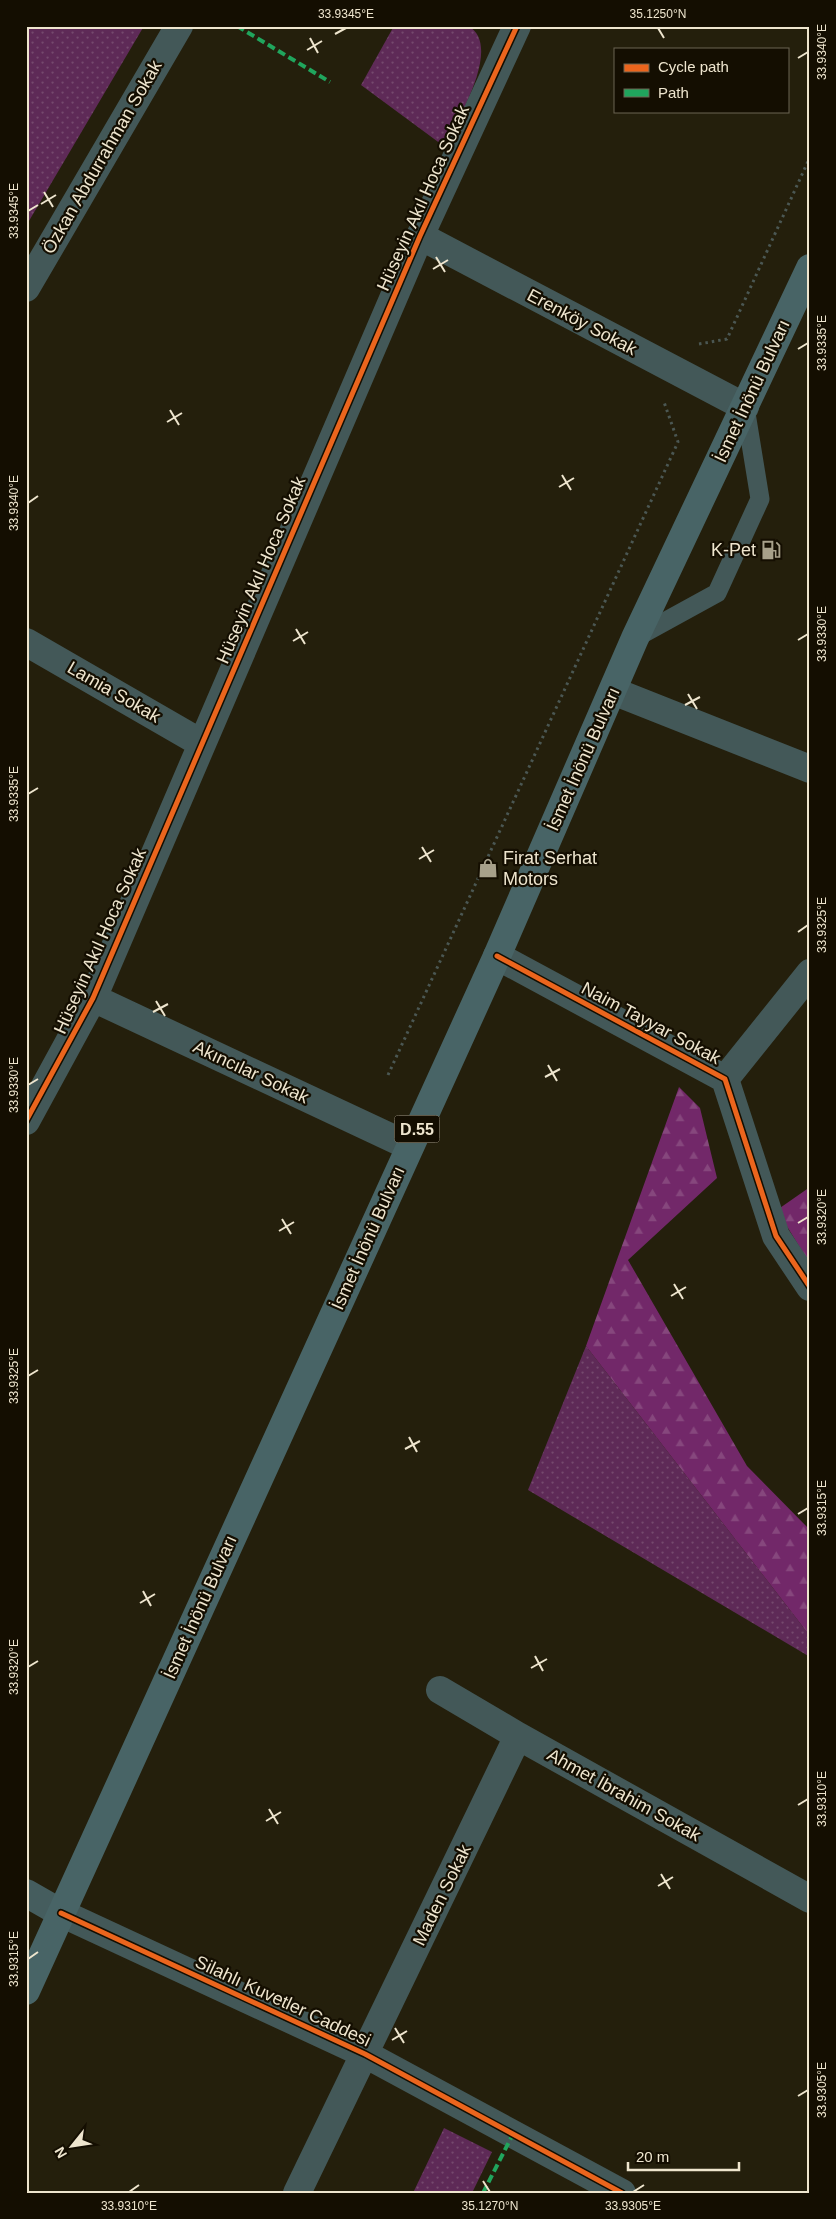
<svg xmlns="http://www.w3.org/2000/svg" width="836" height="2219" font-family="Helvetica,sans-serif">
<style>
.grass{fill:url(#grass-dots)}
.forest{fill:url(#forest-firs)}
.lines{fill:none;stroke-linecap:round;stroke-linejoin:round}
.path{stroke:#4b5753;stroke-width:3;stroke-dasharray:2.5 4;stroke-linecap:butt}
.lane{stroke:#435858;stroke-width:19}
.street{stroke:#435858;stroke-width:28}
.secondary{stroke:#455d5e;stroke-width:28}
.primary{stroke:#486466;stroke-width:28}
.quiet{stroke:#20a55d;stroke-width:4;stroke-dasharray:8 4;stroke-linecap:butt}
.cycleway-casing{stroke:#140e01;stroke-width:8}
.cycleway{stroke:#eb651d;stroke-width:5}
.ticks{fill:none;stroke:#eee5ce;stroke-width:2}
.labels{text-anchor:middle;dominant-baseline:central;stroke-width:4.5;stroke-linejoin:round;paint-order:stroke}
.shield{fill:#140e01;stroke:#ada490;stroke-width:1}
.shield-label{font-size:16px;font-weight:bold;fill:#eee5ce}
.street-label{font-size:18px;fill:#eee5ce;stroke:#140e01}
.poi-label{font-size:18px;fill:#eee5ce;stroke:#140e01;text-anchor:end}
.neatline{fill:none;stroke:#eee5ce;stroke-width:2}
.ticks-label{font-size:12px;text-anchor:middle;fill:#eee5ce}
</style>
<defs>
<pattern id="grass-dots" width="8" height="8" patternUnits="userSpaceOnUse" patternTransform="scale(1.25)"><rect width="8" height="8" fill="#5e2a57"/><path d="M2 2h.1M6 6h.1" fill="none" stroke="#75496e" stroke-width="1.8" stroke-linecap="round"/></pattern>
<pattern id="forest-firs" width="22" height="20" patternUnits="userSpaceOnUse" patternTransform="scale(1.25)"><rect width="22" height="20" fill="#722869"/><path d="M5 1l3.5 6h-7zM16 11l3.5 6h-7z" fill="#86477d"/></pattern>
</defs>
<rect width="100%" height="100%" fill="#241f0c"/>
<!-- grass -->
<path class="grass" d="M26,26h118l-118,200z
M394,26h74c36,19 -12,96 -23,121l-84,-62z
M586,1346l224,290v21l-282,-167z
M444,2128l48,24 -20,41h-59z"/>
<!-- forest -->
<path class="forest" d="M679,1087l21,21 17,70 -89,82 119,206 63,64v106l-224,-290z
M810,1187v77l-33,-54z"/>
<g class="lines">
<!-- path -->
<path class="path" d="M699,344l28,-5 83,-182
M388,1075l290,-633 -14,-40"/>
<!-- lane -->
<path class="lane" d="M635,638l82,-45 43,-94 -15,-92"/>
<!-- street -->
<path class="street" d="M420,236l325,171
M26,288l153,-262
M26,642l175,101
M613,691l197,78
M497,956l228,123 51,157 34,51
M93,998l316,148
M725,1079l85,-106
M26,1121l67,-123 327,-762 97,-210
M440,1690l78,46 292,163
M61,1913l304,141 257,139
M297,2193l221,-457"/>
<!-- secondary -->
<path class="secondary" d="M26,1893l35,20"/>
<!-- primary -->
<path class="primary" d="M26,1991l471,-1035 138,-318 175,-370"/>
<!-- quiet -->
<path class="quiet" d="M237,26l93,56
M483,2193l30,-59"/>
<defs>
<path id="cycleway" d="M497,956l228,123 51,157 34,51
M26,1121l67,-123 327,-762 97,-210
M61,1913l304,141 257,139"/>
</defs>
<!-- cycleway casing -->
<use href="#cycleway" class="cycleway-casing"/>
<!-- cycleway -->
<use href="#cycleway" class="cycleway"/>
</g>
<!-- ticks -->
<path class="ticks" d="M658,28l6,10M335,34l11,-6M310,38l8,15M307,50l15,-9M798,58l10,-6M44,192l9,15M41,204l15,-9M28,211l10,-6M436,257l9,15M433,269l15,-9M798,349l10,-6M170,410l9,15M167,422l15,-9M562,475l9,15M559,487l15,-9M28,503l10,-7M296,629l9,15M798,640l10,-6M293,641l15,-9M688,694l9,15M685,705l15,-8M28,794l10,-6M422,847l9,15M419,859l15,-9M798,932l10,-7M156,1001l9,15M153,1012l15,-8M548,1065l9,16M545,1077l15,-8M28,1085l10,-6M282,1219l9,15M798,1223l10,-6M279,1231l15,-9M674,1284l9,15M671,1296l15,-9M28,1376l10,-6M409,1437l8,15M405,1449l15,-8M798,1514l10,-6M143,1591l8,15M140,1603l15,-9M535,1656l8,15M28,1667l10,-6M531,1668l16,-9M798,1805l10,-6M269,1809l9,15M266,1821l15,-9M661,1874l9,15M658,1886l15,-9M28,1959l10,-7M395,2028l9,15M392,2040l15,-9M798,2096l10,-6M483,2181l7,11M129,2192l10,-7M633,2192l11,-7"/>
<!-- icons -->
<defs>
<symbol id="fuel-bare" viewBox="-9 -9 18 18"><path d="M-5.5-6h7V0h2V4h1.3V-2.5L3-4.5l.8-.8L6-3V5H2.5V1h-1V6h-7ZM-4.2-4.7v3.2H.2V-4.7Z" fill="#a7a08a" stroke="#140e01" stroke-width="2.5" paint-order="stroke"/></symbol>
<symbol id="shop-bare" viewBox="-9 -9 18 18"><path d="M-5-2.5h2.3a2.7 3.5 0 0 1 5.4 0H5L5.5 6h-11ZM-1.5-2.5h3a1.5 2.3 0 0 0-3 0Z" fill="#a7a08a" stroke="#140e01" stroke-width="2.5" paint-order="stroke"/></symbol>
</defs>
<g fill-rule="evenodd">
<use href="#fuel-bare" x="757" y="536" width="28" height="28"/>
<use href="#shop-bare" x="474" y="854" width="28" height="28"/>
</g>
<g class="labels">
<!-- shield labels -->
<rect class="shield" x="394.5" y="1115.5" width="45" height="27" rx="4"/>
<g class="shield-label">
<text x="417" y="1129">D.55</text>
</g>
<!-- street labels -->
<g class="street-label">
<text transform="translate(102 157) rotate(-60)">Özkan Abdurrahman Sokak</text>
<text transform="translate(423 198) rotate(-66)">Hüseyin Akıl Hoca Sokak</text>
<text transform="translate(582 322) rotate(28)">Erenköy Sokak</text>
<text transform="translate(752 391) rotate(-65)">İsmet İnönü Bulvarı</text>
<text transform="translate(261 570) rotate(-67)">Hüseyin Akıl Hoca Sokak</text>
<text transform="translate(114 692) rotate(30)">Lamia Sokak</text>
<text transform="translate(583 759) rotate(-66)">İsmet İnönü Bulvarı</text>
<text transform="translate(100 941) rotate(-66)">Hüseyin Akıl Hoca Sokak</text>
<text transform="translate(651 1023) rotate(28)">Naim Tayyar Sokak</text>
<text transform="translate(251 1072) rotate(25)">Akıncılar Sokak</text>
<text transform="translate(368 1238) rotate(-66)">İsmet İnönü Bulvarı</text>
<text transform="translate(200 1607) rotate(-66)">İsmet İnönü Bulvarı</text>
<text transform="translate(624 1795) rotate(29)">Ahmet İbrahim Sokak</text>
<text transform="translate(442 1895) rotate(-64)">Maden Sokak</text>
<text transform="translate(283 2001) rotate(25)">Silahlı Kuvetler Caddesi</text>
</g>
<!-- poi labels -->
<g class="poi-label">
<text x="756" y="550">K-Pet</text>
<text x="503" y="858" text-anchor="start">Firat Serhat<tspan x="503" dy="21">Motors</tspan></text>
</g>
</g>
<!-- border -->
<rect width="836" height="2219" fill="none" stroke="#140e01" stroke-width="55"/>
<!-- legend -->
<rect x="614" y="48" width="175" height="65" fill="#140e01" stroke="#6b6453"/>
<rect x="624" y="64" width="25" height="8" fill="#eb651d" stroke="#6b6453"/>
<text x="658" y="72" font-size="15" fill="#eee5ce">Cycle path</text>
<rect x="624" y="89" width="25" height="8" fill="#20a55d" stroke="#6b6453"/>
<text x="658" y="98" font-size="15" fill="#eee5ce">Path</text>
<!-- north arrow -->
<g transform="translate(72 2146) rotate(240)" stroke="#140e01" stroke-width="4" paint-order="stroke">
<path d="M0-4L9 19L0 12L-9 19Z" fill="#eee5ce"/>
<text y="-8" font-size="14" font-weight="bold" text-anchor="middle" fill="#eee5ce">N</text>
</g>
<!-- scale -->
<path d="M628 2162v8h111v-8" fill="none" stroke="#eee5ce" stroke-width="2.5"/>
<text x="636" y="2162" font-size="15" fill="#eee5ce" stroke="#140e01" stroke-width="4" paint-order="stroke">20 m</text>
<rect x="28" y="28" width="780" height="2164" class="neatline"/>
<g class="ticks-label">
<text x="346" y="18">33.9345°E</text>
<text x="658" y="18">35.1250°N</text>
<text transform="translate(822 52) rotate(-90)" y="4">33.9340°E</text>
<text transform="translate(14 211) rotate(-90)" y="4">33.9345°E</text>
<text transform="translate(822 343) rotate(-90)" y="4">33.9335°E</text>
<text transform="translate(14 503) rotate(-90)" y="4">33.9340°E</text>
<text transform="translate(822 634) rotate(-90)" y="4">33.9330°E</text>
<text transform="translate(14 794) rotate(-90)" y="4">33.9335°E</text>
<text transform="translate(822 925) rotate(-90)" y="4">33.9325°E</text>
<text transform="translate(14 1085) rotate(-90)" y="4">33.9330°E</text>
<text transform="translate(822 1217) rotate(-90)" y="4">33.9320°E</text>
<text transform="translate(14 1376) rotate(-90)" y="4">33.9325°E</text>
<text transform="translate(822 1508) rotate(-90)" y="4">33.9315°E</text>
<text transform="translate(14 1667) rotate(-90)" y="4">33.9320°E</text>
<text transform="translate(822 1799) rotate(-90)" y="4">33.9310°E</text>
<text transform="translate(14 1959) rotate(-90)" y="4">33.9315°E</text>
<text transform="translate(822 2090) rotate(-90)" y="4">33.9305°E</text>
<text x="129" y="2210">33.9310°E</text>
<text x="490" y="2210">35.1270°N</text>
<text x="633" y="2210">33.9305°E</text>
</g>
</svg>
